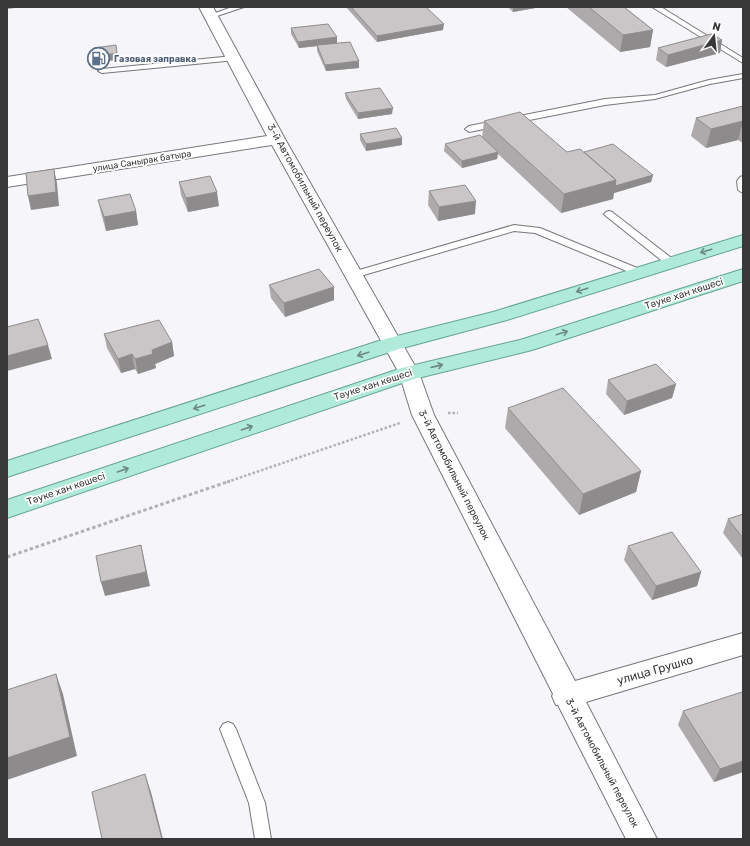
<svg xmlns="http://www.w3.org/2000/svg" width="750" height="846" font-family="Rubik,sans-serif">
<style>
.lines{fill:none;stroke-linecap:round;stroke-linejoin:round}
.lane-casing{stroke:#77777a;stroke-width:2}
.street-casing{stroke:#77777a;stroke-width:2}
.primary-casing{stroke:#64a491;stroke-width:2}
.path-far1{stroke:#b2b1b4;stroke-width:2.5;stroke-dasharray:2.5 2;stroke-linecap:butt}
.path{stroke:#b2b1b4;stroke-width:3;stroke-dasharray:3.5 2.5;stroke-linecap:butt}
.lane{fill:#fff;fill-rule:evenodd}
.street{fill:#fff;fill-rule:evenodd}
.primary{fill:#b0ebda;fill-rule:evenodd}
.wall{fill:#aeaaab}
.shaded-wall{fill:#8d8b8b}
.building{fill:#cac6c7;stroke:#8d8b8b}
.oneway{stroke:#6e8981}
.labels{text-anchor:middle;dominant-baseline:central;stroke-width:3.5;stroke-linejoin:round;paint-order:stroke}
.far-service-label{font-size:9px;font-weight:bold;fill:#4e5e75;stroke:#fff;text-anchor:start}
.far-street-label{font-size:9px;fill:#383839;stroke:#fff}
.street-label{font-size:10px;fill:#383839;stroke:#fff}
.near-street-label{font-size:12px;fill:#383839;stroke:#fff}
</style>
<rect width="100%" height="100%" fill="#f6f5f9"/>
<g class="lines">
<defs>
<path id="lane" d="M232,7h12l-33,11 -4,-2z
M652,7h9l82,51v5z
M233,56h3v4l-134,13 -4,-2 4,-2z
M743,74v4l-33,6 -55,15 -50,6 -136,27 -4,-3 4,-3 136,-27 50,-4 54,-15z
M743,176v17l-5,-3 -1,-9 3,-4z
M609,211l3,1 62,48 1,2 -1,2h-8l-60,-48 -2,-2 2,-2z
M514,225l26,3 102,42 1,2 -5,3 -4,-1 -99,-41 -21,-2 -157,46 -4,1 -5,-3 1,-2z
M228,722l5,2 3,5 29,74 6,36h-16l-6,-36 -29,-74 3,-5z"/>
<path id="street" d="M199,7h14l72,132 134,234 15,42 141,266 168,-48v22l-157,47 71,137h-31l-68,-134h-2l-4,-9 1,-2 -141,-279 -13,-42 -127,-228 -265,42v-10l260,-41z"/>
<path id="primary" d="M743,235v11l-236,74 -108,29 -392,128v-16l378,-122 108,-27z
M743,269v12l-211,69 -118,29 -407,139v-18l395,-132 118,-28z"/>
</defs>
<!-- lane casing -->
<use href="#lane" class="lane-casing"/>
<!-- street casing -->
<use href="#street" class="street-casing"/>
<!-- primary casing -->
<use href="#primary" class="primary-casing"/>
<!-- path-far1 -->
<path class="path-far1" d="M448,413h10
M227,482l173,-59"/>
<!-- path -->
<path class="path" d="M7,557l223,-76"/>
<!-- lane -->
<use href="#lane" class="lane"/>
<!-- street -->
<use href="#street" class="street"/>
<!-- primary -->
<use href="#primary" class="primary"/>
</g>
<!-- wall -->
<path class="wall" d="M346,7h80l17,23 -66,12z
M508,7h33l-28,5z
M566,7h58l29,23 -3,17 -30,5z
M291,28l46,15 22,25 -33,3 -9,-20v-5l-18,2 -8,-14z
M722,40l-2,13 -54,14 -10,-7 2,-12z
M345,93l47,21 -34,5 -12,-20z
M743,106v37l-5,-3 -32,8 -15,-12 5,-18z
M484,121l83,31h17l69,23 -2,7 -37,11 -1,6 -52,14 -63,-59 -1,5 -35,9 -18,-17 1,-7 37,-6z
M360,134l42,4v7l-36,6 -6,-11z
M179,182l40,24 -31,6 -7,-17z
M429,191l46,23 -37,7 -10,-16z
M98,200l38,11 2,14 -32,6 -5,-18z
M269,285l65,2v13l-49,17 -14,-19z
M104,334l68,8 2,14 -19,8 1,4 -18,6 -3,-5 -14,4 -14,-25z
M608,380l68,4 -4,14 -48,17 -18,-21z
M508,408l133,63 -5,21 -57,23 -74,-87z
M743,514v45l-20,-26 5,-14z
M628,546l73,26 -4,14 -45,14 -28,-40z
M683,711l60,61 -29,10 -36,-57z"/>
<!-- shaded-wall -->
<path class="shaded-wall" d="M7,7h16l-16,2z
M513,7h28l-28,5z
M444,24l-1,6 -66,12v-6z
M653,30l-3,17 -30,5 3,-17z
M337,37v7l-38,4 -1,-6z
M722,40l-2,13 -54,14 2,-12z
M117,53l2,7 -22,2 -1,-6z
M359,61v7l-33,3 -1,-6z
M393,108l-1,6 -34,5v-6z
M743,121l-5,19 -32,8 5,-19z
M402,138v7l-36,6v-7z
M498,152l-1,7 -35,9v-7z
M54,169l3,14 2,23 -28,4 -3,-14z
M653,175l-2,7 -37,11 -1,6 -52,14 3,-19 52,-14z
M217,192l2,14 -31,6 -2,-14z
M476,201l-1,13 -37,7 1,-14z
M136,211l2,14 -32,6 -2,-14z
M334,287v13l-49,17 -1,-14z
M172,342l2,14 -19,8 1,4 -18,6 -3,-15 17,-9z
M48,345l4,14 -45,12v-15z
M132,354l3,15 -14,4 -3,-14z
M676,384l-4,14 -48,17 3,-14z
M641,471l-5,21 -57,23 4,-21z
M141,545l9,41 -45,10 -4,-14z
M701,572l-4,14 -45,14 4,-14z
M56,674l7,20 14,62 -70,24v-22z
M743,761v11l-29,10 6,-13z
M145,774l6,18 12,47h-1z"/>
<!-- building -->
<path class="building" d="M351,7h75l18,17 -67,12z
M589,7h35l29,23 -30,5z
M328,24l9,13 -39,5 -7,-14z
M711,34l11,6 -54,15 -10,-7z
M350,42l9,19 -34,4 -8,-20z
M116,45l1,8 -21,3 -2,-8z
M380,88l13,20 -35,5 -13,-20z
M743,106v15l-32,8 -15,-11z
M520,112l47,40 13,-3 36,31 -52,14 -80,-73z
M396,128l6,10 -36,6 -6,-10z
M480,135l18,17 -36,9 -17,-17z
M613,144l40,31 -38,11 1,-6 -32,-28z
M54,169l2,23 -28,4 -2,-23z
M210,176l7,16 -31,6 -7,-16z
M465,185l11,16 -37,6 -10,-16z
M130,194l6,17 -32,6 -6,-17z
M319,269l15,18 -50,16 -15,-18z
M38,319l10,26 -41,11v-29z
M159,320l13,22 -20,8 1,4 -18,5 -3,-5 -14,5 -14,-25z
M656,364l20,20 -49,17 -19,-21z
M563,388l78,83 -58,23 -75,-86z
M743,514v24l-15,-19z
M672,532l29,40 -45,14 -28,-40z
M141,545l5,27 -45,10 -5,-26z
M56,674l14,63 -63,21v-68z
M742,692l1,1v68l-23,8 -37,-58z
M145,774l17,65h-60l-10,-47z"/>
<!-- one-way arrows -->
<defs><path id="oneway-shaft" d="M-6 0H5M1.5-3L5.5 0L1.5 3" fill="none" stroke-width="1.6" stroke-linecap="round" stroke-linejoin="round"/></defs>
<g class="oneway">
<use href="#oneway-shaft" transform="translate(706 251) rotate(163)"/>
<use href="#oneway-shaft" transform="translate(582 290) rotate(162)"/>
<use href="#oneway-shaft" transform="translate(562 333) rotate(-18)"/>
<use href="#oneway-shaft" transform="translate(363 354) rotate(162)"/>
<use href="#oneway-shaft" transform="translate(437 366) rotate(-13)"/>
<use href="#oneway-shaft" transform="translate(199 407) rotate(162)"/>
<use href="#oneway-shaft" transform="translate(247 428) rotate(-19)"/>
<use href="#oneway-shaft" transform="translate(123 470) rotate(-19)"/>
</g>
<!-- icons -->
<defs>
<symbol id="fuel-ring" viewBox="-11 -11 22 22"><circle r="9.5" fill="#fff" stroke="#5c6f8a" stroke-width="1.5"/><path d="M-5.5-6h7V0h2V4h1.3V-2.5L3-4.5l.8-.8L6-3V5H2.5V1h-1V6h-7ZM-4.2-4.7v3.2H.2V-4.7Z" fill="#5c6f8a"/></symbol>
</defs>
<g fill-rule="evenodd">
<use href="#fuel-ring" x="86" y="46" width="25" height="25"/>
</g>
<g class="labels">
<!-- far-service labels -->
<g class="far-service-label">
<text x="114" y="59">Газовая заправка</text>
</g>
<!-- far-street labels -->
<g class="far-street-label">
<text transform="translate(142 161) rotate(-9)">улица Санырак батыра</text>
</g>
<!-- street labels -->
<g class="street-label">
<text transform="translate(305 188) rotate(61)">3-й Автомобильный переулок</text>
<text transform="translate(684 294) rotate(-18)">Тәуке хан көшесі</text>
<text transform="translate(373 385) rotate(-18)">Тәуке хан көшесі</text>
<text transform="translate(454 475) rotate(63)">3-й Автомобильный переулок</text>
<text transform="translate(66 489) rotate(-19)">Тәуке хан көшесі</text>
<text transform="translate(602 763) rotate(62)">3-й Автомобильный переулок</text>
</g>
<!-- near-street labels -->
<g class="near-street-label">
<text transform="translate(655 670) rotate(-16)">улица Грушко</text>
</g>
</g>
<!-- border -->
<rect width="750" height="846" fill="none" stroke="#383839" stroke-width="16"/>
<!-- north arrow -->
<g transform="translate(714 36) rotate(15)" stroke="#ffffff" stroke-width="3" paint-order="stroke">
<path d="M0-3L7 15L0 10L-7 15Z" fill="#383839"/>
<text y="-6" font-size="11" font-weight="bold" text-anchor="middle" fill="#383839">N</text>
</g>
</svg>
